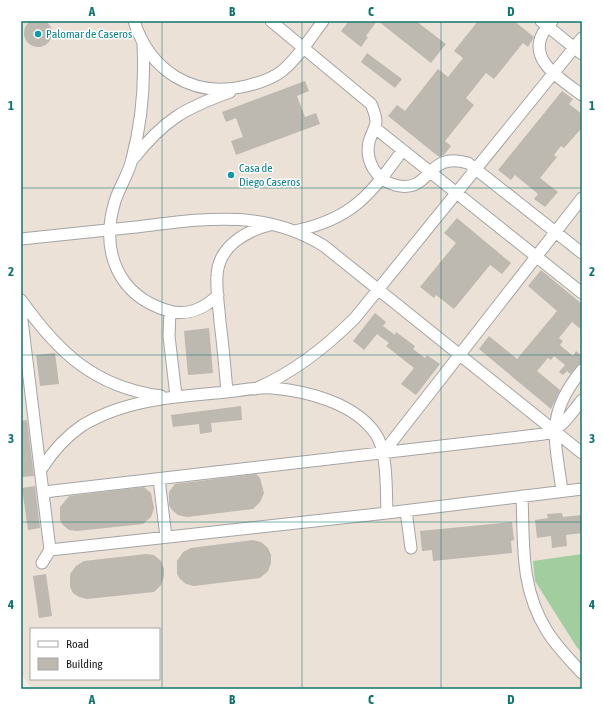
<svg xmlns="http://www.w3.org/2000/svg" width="603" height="710" font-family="'Asap Condensed',sans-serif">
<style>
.military{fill:#ece1d7;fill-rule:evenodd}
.forest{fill:#a2cd9e}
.building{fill:#bdb8b0}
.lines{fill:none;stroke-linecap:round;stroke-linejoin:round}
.minor-casing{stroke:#a4a4a4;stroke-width:13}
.minor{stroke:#fff;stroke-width:11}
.grid{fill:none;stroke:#0f766e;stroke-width:1;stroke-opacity:0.55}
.culture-dot{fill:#0f9aa8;stroke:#fff;stroke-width:1.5}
.labels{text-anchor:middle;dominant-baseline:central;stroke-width:3;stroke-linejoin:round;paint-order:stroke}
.culture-label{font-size:12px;fill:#0d838f;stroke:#fff;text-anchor:start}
.neatline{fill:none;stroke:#0f766e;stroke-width:1.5}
.grid-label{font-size:13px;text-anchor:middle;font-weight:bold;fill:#0f766e}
</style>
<rect width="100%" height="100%" fill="#f0eee6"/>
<!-- military -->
<path class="military" d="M21,21h561v668h-550l-11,-16zM31,629h128v50h-128z"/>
<!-- forest -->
<path class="forest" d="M582,554v99l-6,-7 -41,-65 -2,-20z"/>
<!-- building -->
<path class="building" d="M24 33a14 14 0 1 1 28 0a14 14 0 1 1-28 0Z
M349,21h28l-11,15 2,1 -7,10 -20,-16z
M378,21h38l30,23 -15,19z
M478,21h36l20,16 -6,10 -5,-4 -29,36 -8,-6 -20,25 8,7 -29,36 6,5 -7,9 -5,2 -51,-41 9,-11 8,6 33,-42 10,8 15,-19 -9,-7z
M367,53l35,26 -7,9 -34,-26z
M305,81l4,10 -12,5 8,21 11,-4 4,11 -84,31 -5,-14 12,-4 -7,-19 -10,4 -4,-10z
M562,91l11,8 -4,5 13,10v18l-2,-2 -16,18 -3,-2 -7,9 3,2 -17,21 18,14 -13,15 -11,-8 4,-5 -23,-19 -4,5 -13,-10z
M457,218l54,45 -9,11 -12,-9 -36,44 -18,-14 -2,3 -14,-11 36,-44 -12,-10z
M541,270l41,34v26l-10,-8 -13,16 4,3 -3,4 13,11 3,-5 6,5v7l-5,3 -7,8 -3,-3 -4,4 -4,-3 6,-7 -11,-9 -3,4 -3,-2 -11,13 23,19 -9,19 -72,-60 10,-13 28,23 40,-48 -29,-25z
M375,313l11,9 -3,4 12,9 1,-3 19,14 -2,3 12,9 2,-3 13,9 -24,31 -15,-11 13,-16 -28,-22 3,-3 -12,-9 -13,16 -11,-9z
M209,328l4,45 -25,2 -4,-44z
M55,353l4,31 -19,2 -4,-31z
M241,406l1,14 -31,3 1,9 -12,2 -1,-10 -26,3 -2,-12z
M27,420l7,56 -13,1v-56z
M256,474l4,4 4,15 -4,9 -7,7 -66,8 -9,-2 -6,-5 -3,-5v-13l6,-8z
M35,486l5,42 -12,2 -6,-42z
M144,487l7,6 3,15 -3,9 -8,7 -66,7 -8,-1 -6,-5 -3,-5v-13l9,-11z
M562,513l1,4 19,-2v18l-16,2 1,11 -15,2 -1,-12 -14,2 -2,-18 13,-2 -1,-4z
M512,522l2,18 -3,1 1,12 -79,8 -1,-11 -10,1 -2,-20z
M253,540l8,2 7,6 3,7v8l-3,8 -8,7 -66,8 -8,-2 -6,-5 -3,-5v-13l6,-9 8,-4z
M146,554l8,1 7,6 3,8v7l-3,9 -7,7 -67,7 -8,-2 -6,-4 -3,-6v-13l6,-8 8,-5z
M46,574l6,42 -13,2 -6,-42z"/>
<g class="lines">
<defs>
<path id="minor" d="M134,21c16,50 59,78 112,65 13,-3 26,-7 36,-15 16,-13 29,-34 41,-50
M271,21l100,83c2,5 5,11 5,18 -1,7 -5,13 -7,20 -4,19 7,38 26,43 37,10 30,-35 73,-22l114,90
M541,21l41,33
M552,21c-2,4 -6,8 -9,12 -16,28 21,48 39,62
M143,45c2,38 -1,76 -11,114 -3,14 -12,27 -17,42 -15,49 2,95 54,110 19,5 36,-3 49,-16
M375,128l207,165
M134,158c30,-38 51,-50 96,-66
M295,231c57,-12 75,-36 107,-80
M21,239c38,-4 77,-8 115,-12 67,-8 127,-19 188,19l258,207
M21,300c37,52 73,87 140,96
M170,311l-1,25 7,60
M21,312l29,238 -8,13
M255,389c38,-16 71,-42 100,-71l227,-280
M227,392c-2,-24 -4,-47 -7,-70 -1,-15 -4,-31 -3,-46 1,-29 28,-45 53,-51
M383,453l199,-255
M42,468c11,-17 23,-31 41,-43 43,-26 96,-29 144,-33 15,-2 30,-5 45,-4 35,3 82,15 103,45 13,17 11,59 12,80
M159,479l7,58
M562,491c-7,-53 -17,-76 20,-121
M44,492l500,-58c18,-4 27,-21 38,-34
M522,496c2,49 -2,92 25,135 9,15 23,29 35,42
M406,511l5,37
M50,550l337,-37 195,-24"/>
</defs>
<!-- minor casing -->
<use href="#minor" class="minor-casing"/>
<!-- minor -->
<use href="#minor" class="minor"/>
</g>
<!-- grid -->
<path class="grid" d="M162,21v668M302,21v668M441,21v668M21,188h561M21,355h561M21,522h561"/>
<!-- markers -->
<g class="culture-dot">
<circle cx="38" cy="34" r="4"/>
<circle cx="231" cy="175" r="4"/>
</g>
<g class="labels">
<!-- culture labels -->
<g class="culture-label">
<text x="46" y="34">Palomar de Caseros</text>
<text x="239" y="168">Casa de<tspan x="239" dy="14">Diego Caseros</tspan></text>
</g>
</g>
<!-- border -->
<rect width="603" height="710" fill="none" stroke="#ffffff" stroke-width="44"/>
<!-- legend -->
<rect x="30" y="628" width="130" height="52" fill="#ffffff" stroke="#a6a6a6"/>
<rect x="38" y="641" width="20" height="6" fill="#ffffff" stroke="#a6a6a6"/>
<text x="66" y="648" font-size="12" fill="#202020">Road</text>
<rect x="38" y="658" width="20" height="12" fill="#bdb8b0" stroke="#a6a6a6"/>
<text x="66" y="668" font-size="12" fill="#202020">Building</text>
<rect x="22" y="22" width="559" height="666" class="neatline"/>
<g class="grid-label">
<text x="92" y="16">A</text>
<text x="232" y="16">B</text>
<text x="371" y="16">C</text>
<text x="511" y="16">D</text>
<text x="11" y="110">1</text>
<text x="592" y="110">1</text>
<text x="11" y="276">2</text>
<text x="592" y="276">2</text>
<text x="11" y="443">3</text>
<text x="592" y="443">3</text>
<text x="11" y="609">4</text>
<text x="592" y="609">4</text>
<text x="92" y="704">A</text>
<text x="232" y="704">B</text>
<text x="371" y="704">C</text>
<text x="511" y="704">D</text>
</g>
</svg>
